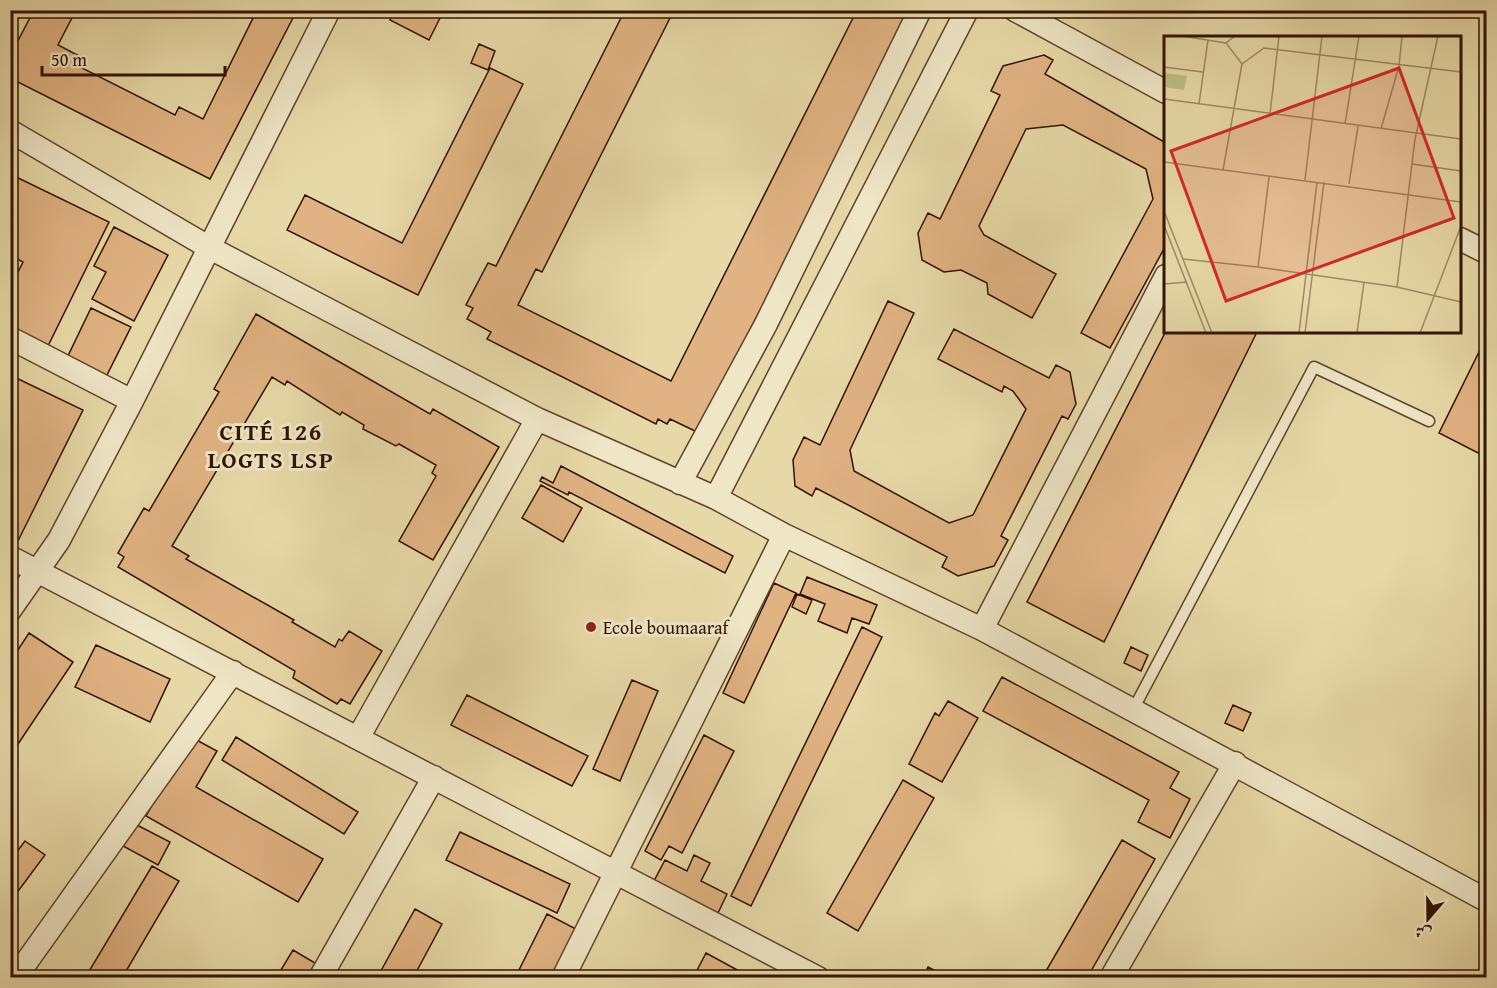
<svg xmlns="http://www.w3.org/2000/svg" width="1497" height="988" font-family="'Gentium Book Plus',Amiri,serif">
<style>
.building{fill:#e1b382;stroke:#311303;stroke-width:1.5}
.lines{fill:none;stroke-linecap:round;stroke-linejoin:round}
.lane-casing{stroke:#5e442c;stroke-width:13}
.street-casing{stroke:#5e442c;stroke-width:25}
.lane{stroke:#efe6c6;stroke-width:10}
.street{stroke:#efe6c6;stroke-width:22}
.poi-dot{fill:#8f2418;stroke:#efe6c6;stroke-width:2}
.labels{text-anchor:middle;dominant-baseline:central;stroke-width:6;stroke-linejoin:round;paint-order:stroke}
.poi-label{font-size:18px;fill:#311303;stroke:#efe6c6;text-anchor:start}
.district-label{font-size:24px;font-weight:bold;letter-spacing:1.5px;fill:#311303;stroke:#efe6c6}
.inset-road{fill:none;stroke:#9e8a65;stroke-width:1.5}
.view{fill:#d62828;fill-opacity:0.15;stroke:#d62828;stroke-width:3}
.inset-edge{fill:none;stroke:#311303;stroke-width:3}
</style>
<rect width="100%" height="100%" fill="#e7d9a7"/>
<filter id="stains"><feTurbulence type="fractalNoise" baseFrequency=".00333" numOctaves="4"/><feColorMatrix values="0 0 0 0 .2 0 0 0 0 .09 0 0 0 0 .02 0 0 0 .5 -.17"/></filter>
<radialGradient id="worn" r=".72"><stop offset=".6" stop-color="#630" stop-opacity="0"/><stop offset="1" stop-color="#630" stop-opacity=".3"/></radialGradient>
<!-- building -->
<path class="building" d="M34,10h42l-18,35 27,14 -5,8 95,48 4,-8 24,12 54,-109h40l-87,169 -200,-101v-22z
M395,10h49l-15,30 -39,-20z
M625,10h49l-132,262 -6,-3 -18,36 153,76 186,-371h55l1,5 -216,417 -27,-13 -3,5 -9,-5 -2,5 -169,-85 4,-7 -24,-13 6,-11 -7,-3 22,-42 8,3z
M479,44l16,7 -7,19 -17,-7z
M1044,55l9,5 -8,14 121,69v102l-56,103 -29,-15 72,-134 -7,-30 -83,-44 -37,4 -47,97 5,9 72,39 -24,44 -44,-24 -1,-11 -26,-13 -17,2 -22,-12 -4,-27 10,-20 12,6 60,-124 -9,-4 12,-25z
M490,68l33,16 -105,211 -131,-65 18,-35 97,48z
M10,174l99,48 -63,128 -36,-17v-45l13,-26 -13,-7z
M114,227l54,28 -34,66 -42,-22 14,-27 -12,-6z
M888,301l26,12 -64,137 4,21 95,52 24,-8 53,-106 -13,-18 -9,-5 -2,6 -64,-33 16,-30 95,49 7,-13 14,7 6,32 -8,15 -6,-3 -61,120 7,4 -14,26 -36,10 -16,-9 5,-10 -131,-69 -4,8 -17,-10 -2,-26 11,-23 16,8z
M91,308l40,19 -26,52 -39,-19z
M256,314l174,100 3,-5 66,38 -66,113 -34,-19 37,-65 -4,-3 4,-8 -37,-21 -3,2 -33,-17 1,-4 -22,-13 -2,3 -53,-34 -2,4 -13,-8 -100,169 17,10 -3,3 108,61 -2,2 43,25 4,-8 3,2 7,-10 33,20 -32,53 -9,-5 -4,5 -44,-26 2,-7 -177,-104 6,-10 -6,-4 26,-45 5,3 70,-119 -5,-3z
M1166,331l91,1 -153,310 -77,-40z
M1481,348l5,2v107l-47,-24z
M10,375l73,35 -70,141 -3,-2z
M561,466l172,90 -8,17 -156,-81 -1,3 -28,-14 2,-4 11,6z
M541,485l41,23 -19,34 -41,-24z
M807,577l70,28 -8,19 -17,-6 -5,15 -29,-12 7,-17 -25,-10z
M774,583l22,10 -52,110 -21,-10z
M797,594l15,6 -6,14 -14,-7z
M862,627l20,10 -131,269 -20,-10z
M29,633l44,29 -63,94v-94z
M96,645l74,34 -20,43 -75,-35z
M1131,647l17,8 -7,16 -17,-8z
M1002,677l177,95 -9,16 20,11 -20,39 -32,-16 11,-22 -166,-89z
M632,680l26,11 -38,90 -27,-12z
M467,695l121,61 -16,30 -121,-61z
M948,701l30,17 -36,64 -33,-18 26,-51 4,3z
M1233,705l18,8 -8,18 -18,-8z
M704,735l30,16 -52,102 -13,-7 -8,14 -16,-9z
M191,737l26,14 -21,36 127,72 -25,43 -152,-86z
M236,737l122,75 -14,22 -122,-74z
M903,780l31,18 -76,133 -31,-18z
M135,824l35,18 -12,23 -35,-19z
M460,832l110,52 -13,29 -111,-53z
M1122,840l33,19 -68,119h-30l-11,-7z
M25,841l20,14 -35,47v-41z
M694,855l16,8 -9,18 26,13 -9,19 -64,-32 11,-21 22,11z
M152,866l27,15 -57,97h-37z
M415,909l27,15 -29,54h-36z
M547,914l29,15 -24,49h-37z
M293,950l27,16 -7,12h-37z
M706,953l46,25h-59z
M928,967l21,11h-26z"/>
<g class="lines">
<defs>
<path id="lane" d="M1134,708l180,-341 115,54"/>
<path id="street" d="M1015,10l151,82
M10,131l200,117 327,171 179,79 68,37 198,94 504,271
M1460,239l26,13
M10,338l122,63
M680,483l86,-159 154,-314
M716,498l251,-488
M10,557l808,421
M10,610l49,-70 73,-139 197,-391
M982,629l184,-353
M358,738l179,-319
M15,978l218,-306
M320,978l114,-201
M563,978l221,-443
M1111,978l124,-215"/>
</defs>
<!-- lane casing -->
<use href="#lane" class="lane-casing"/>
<!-- street casing -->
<use href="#street" class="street-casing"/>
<!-- lane -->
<use href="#lane" class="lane"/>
<!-- street -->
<use href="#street" class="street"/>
</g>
<!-- markers -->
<circle class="poi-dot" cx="591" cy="627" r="6"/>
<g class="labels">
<!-- poi labels -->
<g class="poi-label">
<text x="603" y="627">Ecole boumaaraf</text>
</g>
<!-- district labels -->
<g class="district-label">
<text x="271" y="431">CITÉ 126<tspan x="271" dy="28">LOGTS LSP</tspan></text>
</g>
</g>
<!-- overview -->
<g transform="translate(1164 36)">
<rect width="297" height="297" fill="#e7d9a7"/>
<path d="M0,37l23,3 -3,14 -20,-3z" fill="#babe84"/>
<path class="inset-road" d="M18,0l44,7M71,0l-9,7 16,21 22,-16 197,24M0,31l39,5M0,63l297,40M35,68l9,-64M106,78l9,-78M181,88l14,-88M217,93l18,-63 3,-30M0,126l297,40M248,128l49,7M59,134l19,-106M105,141l-11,90 139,20 64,15M141,144l17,-144M185,148l9,-58M0,175l48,122M0,189l42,108M19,223l75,8M0,248l23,-2M233,251l18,-148 23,-103M135,297l18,-151M141,297l19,-151M193,297l7,-51M256,297l41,-107"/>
<path class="view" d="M235,32l55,150 -228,83 -55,-150z"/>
<rect width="297" height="297" class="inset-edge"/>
</g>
<!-- margin -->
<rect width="1497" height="988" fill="none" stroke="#e7d9a7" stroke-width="36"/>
<rect x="12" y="12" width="1473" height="964" fill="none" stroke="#311303" stroke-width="3"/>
<rect x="18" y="18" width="1461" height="952" fill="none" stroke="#311303" stroke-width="1.5"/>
<!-- north arrow -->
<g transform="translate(1428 919) rotate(200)" stroke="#efe6c6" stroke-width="4.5" paint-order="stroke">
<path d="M0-4.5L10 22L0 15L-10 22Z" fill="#311303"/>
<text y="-9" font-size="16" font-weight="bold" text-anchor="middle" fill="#311303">ش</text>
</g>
<!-- scale -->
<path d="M42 66v9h183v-9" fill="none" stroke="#311303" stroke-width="3"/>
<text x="51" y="66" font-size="18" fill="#311303" stroke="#efe6c6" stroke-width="4.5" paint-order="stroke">50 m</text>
<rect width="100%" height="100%" filter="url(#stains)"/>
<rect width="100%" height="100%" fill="url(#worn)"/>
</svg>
